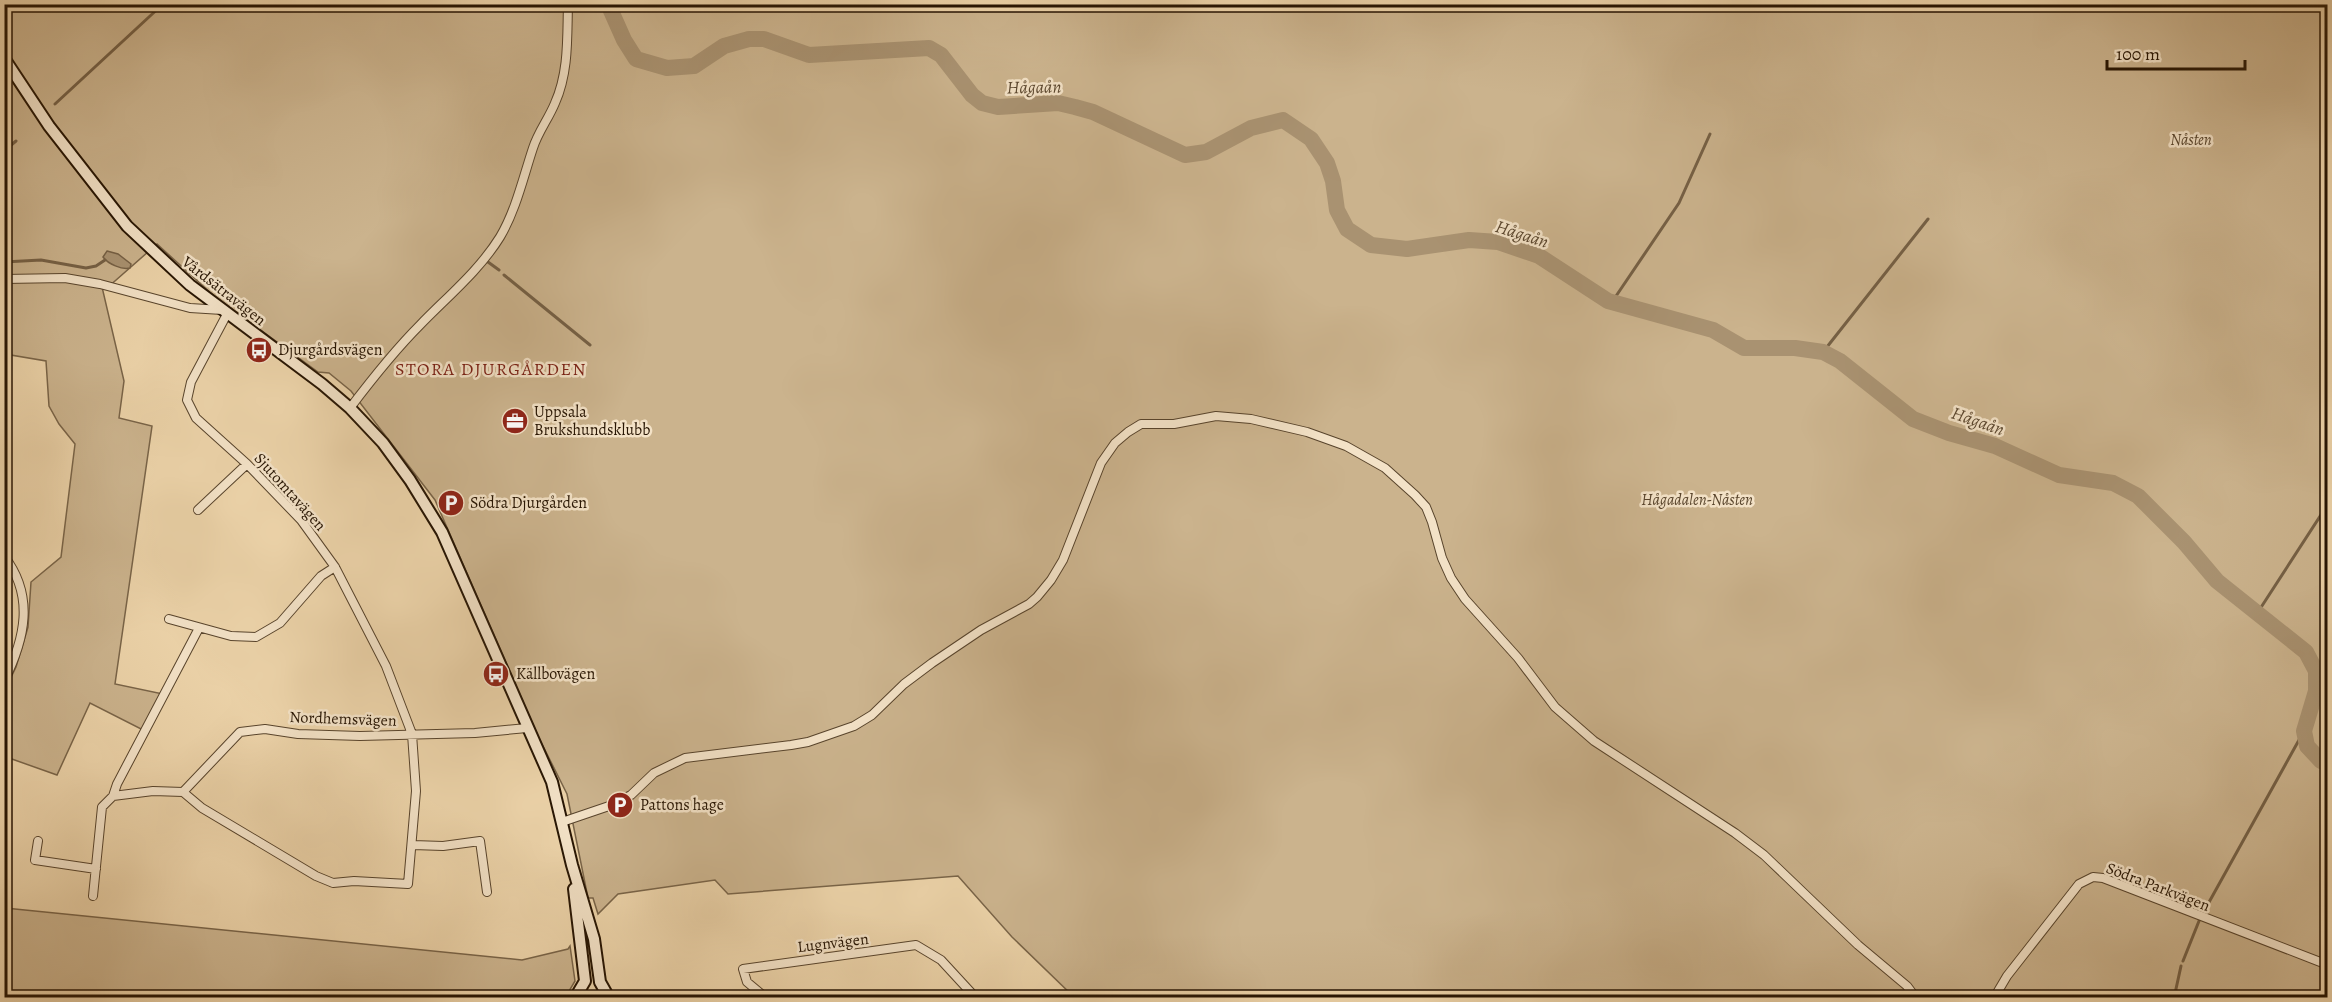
<svg xmlns="http://www.w3.org/2000/svg" width="2332" height="1002" font-family="Alegreya,serif">
<style>
.green{fill:#cbb38d;stroke:#796448;stroke-width:1.5}
.water{fill:#a99271;stroke:#756045;stroke-width:1.5}
.lines{fill:none;stroke-linecap:round;stroke-linejoin:round}
.stream{stroke:#756045;stroke-width:3}
.river{stroke:#a99271;stroke-width:16}
.street-casing{stroke:#58442c;stroke-width:10}
.secondary-casing{stroke:#271503;stroke-width:14}
.street{stroke:#f3e2c7;stroke-width:8}
.secondary{stroke:#f3e2c7;stroke-width:10}
.labels{text-anchor:middle;dominant-baseline:central;stroke-width:5;stroke-linejoin:round;paint-order:stroke}
.park-label{font-size:16px;font-style:italic;fill:#58442c;stroke:#f3e2c7}
.street-label{font-size:16px;fill:#271503;stroke:#f3e2c7}
.poi-label{font-size:16px;fill:#271503;stroke:#f3e2c7;text-anchor:start}
.water-label{font-size:18px;font-style:italic;fill:#5b472f;stroke:#f3e2c7}
.neighbourhood-label{font-size:18px;letter-spacing:1.5px;fill:#7a1f14;stroke:#f3e2c7}
</style>
<rect width="100%" height="100%" fill="#ecd3a9"/>
<filter id="stains"><feTurbulence type="fractalNoise" baseFrequency=".00333" numOctaves="4"/><feColorMatrix values="0 0 0 0 .2 0 0 0 0 .09 0 0 0 0 .02 0 0 0 .5 -.17"/></filter>
<radialGradient id="worn" r=".72"><stop offset=".6" stop-color="#630" stop-opacity="0"/><stop offset="1" stop-color="#630" stop-opacity=".3"/></radialGradient>
<!-- green -->
<path class="green" d="M5,5h2322v992l-1252,1 -63,-61 -54,-61 -230,18 -13,-14 -97,14 -20,20 -5,-16h-5l-21,-104 -29,-58 -103,-236 -84,-109 -22,-18 -11,-1 -104,-76 -57,-52 -50,44 -5,-1 22,94 -5,37 33,8 -37,258 48,10 -18,37 -55,-28 -33,72 -48,-17 -4,10 -1,-76 12,-25 12,-40 3,-45 30,-25 14,-113 -16,-20 -10,-18 -3,-45 -41,-7z
M5,908l517,52 46,-11 2,-3 5,35 -10,17 -560,-1z"/>
<!-- water -->
<path class="water" d="M107,251l11,3 13,10 -1,4c-8,2 -22,-4 -27,-11z"/>
<g class="lines">
<!-- stream -->
<path class="stream" d="M55,104l108,-100
M4,151l12,-10
M4,262l37,-2 45,8 10,-2 9,-6
M488,262l11,8
M504,275l86,70
M1612,302l67,-99 31,-69
M1823,352l105,-133
M2258,612l70,-108
M2316,671l12,-19
M2203,913l101,-182
M2183,961l16,-40
M2174,998l7,-32"/>
<!-- river -->
<path class="river" d="M608,4l16,36 12,19 31,9 27,-2 30,-20 25,-7h15l45,16 120,-7 12,7 31,40 10,8 16,4 60,-4 17,4 18,5 92,43 21,-3 45,-24 32,-8 28,19 16,24 6,18 4,29 10,19 24,16 36,4 62,-9 29,2 41,14 69,45 105,29 31,18h51l28,4 17,9 73,58 36,14 46,13 64,29 54,8 25,13 46,46 33,39 89,71 10,19v20l-12,40 3,15 14,15 7,2"/>
<defs>
<path id="street" d="M4,279l61,-1 35,6 90,24 32,2
M350,408c22,-29 44,-57 70,-83 27,-28 59,-54 80,-88 16,-27 23,-59 33,-89 5,-16 16,-30 22,-45 14,-31 12,-66 13,-99
M198,510l49,-46
M4,556c31,40 21,83 0,125
M169,619l62,17 25,1 24,-14 41,-47 14,-9
M199,628l-82,156 -4,12 40,-5 30,1 19,16 114,68 17,7 21,-2 54,3 8,-93 -4,-57 -26,-68 -51,-99 -34,-47 -54,-56 -51,-46 -9,-18 4,-18 36,-68
M183,792l57,-60 25,-3 33,5 62,2 115,-3 52,-5
M562,822l50,-17 19,-10 23,-22 31,-15 106,-13 17,-3 46,-16 18,-11 32,-31 28,-21 49,-33 48,-26 8,-7 14,-17 12,-20 38,-97 14,-20 13,-11 13,-8h33l42,-8 35,3 56,13 39,14 39,22 30,27 11,12 6,15 10,36 9,20 14,21 53,59 37,49 39,34 141,92 29,22 94,90 49,41 9,12
M38,841l-3,19 61,9
M413,845l30,1 37,-5 7,51
M93,896l9,-89 11,-11
M766,998l-19,-16 -4,-13 173,-24 25,15 35,38
M1994,998l13,-22 72,-92 14,-7 10,1 225,87"/>
<path id="secondary" d="M4,58l45,68 78,100 63,59 132,99 28,24 33,35 27,37 32,52 110,250 20,83 22,74 6,43 9,16
M574,889l11,92 -10,17"/>
</defs>
<!-- street casing -->
<use href="#street" class="street-casing"/>
<!-- secondary casing -->
<use href="#secondary" class="secondary-casing"/>
<!-- street -->
<use href="#street" class="street"/>
<!-- secondary -->
<use href="#secondary" class="secondary"/>
</g>
<!-- icons -->
<defs>
<symbol id="bus-disc" viewBox="-11 -11 22 22"><circle r="9.5" fill="#8f2418" stroke="#f3e2c7"/><path d="M-5-6H5V4H4V6H2V4H-2V6H-4V4H-5ZM-3.5-4V0h7V-4ZM-3.5 1.2v1.5H-2V1.2ZM2 1.2v1.5H3.5V1.2Z" fill="#fff"/></symbol>
<symbol id="office-disc" viewBox="-11 -11 22 22"><circle r="9.5" fill="#8f2418" stroke="#f3e2c7"/><path d="M-6-3h4V-5.5h4V-3h4V5H-6ZM-1-4.5V-3h2v-1.5ZM-6 0V1H6V0Z" fill="#fff"/></symbol>
<symbol id="parking-disc" viewBox="-11 -11 22 22"><circle r="9.5" fill="#8f2418" stroke="#f3e2c7"/><path d="M-3.5-5.5H1a3.5 3.5 0 0 1 0 7H-1V5.5H-3.5ZM-1-3.4V-.6H.8a1.4 1.4 0 0 0 0-2.8Z" fill="#fff"/></symbol>
</defs>
<g fill-rule="evenodd">
<use href="#bus-disc" x="244" y="335" width="30" height="30"/>
<use href="#office-disc" x="500" y="406" width="30" height="30"/>
<use href="#parking-disc" x="436" y="488" width="30" height="30"/>
<use href="#bus-disc" x="481" y="659" width="30" height="30"/>
<use href="#parking-disc" x="605" y="790" width="30" height="30"/>
</g>
<g class="labels">
<!-- park labels -->
<g class="park-label">
<text x="2191" y="140">Nåsten</text>
<text x="1697" y="500">Hågadalen-Nåsten</text>
</g>
<!-- street labels -->
<g class="street-label">
<text transform="translate(224 291) rotate(38)">Vårdsätravägen</text>
<text transform="translate(290 492) rotate(48)">Sjutomtavägen</text>
<text transform="translate(343 719) rotate(2)">Nordhemsvägen</text>
<text transform="translate(2158 887) rotate(21)">Södra Parkvägen</text>
<text transform="translate(833 943) rotate(-7)">Lugnvägen</text>
</g>
<!-- poi labels -->
<g class="poi-label">
<text x="278" y="350">Djurgårdsvägen</text>
<text x="534" y="412">Uppsala<tspan x="534" dy="18">Brukshundsklubb</tspan></text>
<text x="470" y="503">Södra Djurgården</text>
<text x="516" y="674">Källbovägen</text>
<text x="640" y="805">Pattons hage</text>
</g>
<!-- water labels -->
<g class="water-label">
<text transform="translate(1034 87) rotate(-1)">Hågaån</text>
<text transform="translate(1522 234) rotate(18)">Hågaån</text>
<text transform="translate(1978 421) rotate(19)">Hågaån</text>
</g>
<!-- neighbourhood labels -->
<g class="neighbourhood-label">
<text x="491" y="369">STORA DJURGÅRDEN</text>
</g>
</g>
<!-- margin -->
<rect width="2332" height="1002" fill="none" stroke="#ecd3a9" stroke-width="24"/>
<rect x="6" y="6" width="2320" height="990" fill="none" stroke="#271503" stroke-width="3"/>
<rect x="12" y="12" width="2308" height="978" fill="none" stroke="#271503" stroke-width="1.5"/>
<!-- scale -->
<path d="M2107 60v9h138v-9" fill="none" stroke="#271503" stroke-width="3"/>
<text x="2116" y="60" font-size="18" fill="#271503" stroke="#f3e2c7" stroke-width="4.5" paint-order="stroke">100 m</text>
<rect width="100%" height="100%" filter="url(#stains)"/>
<rect width="100%" height="100%" fill="url(#worn)"/>
</svg>
